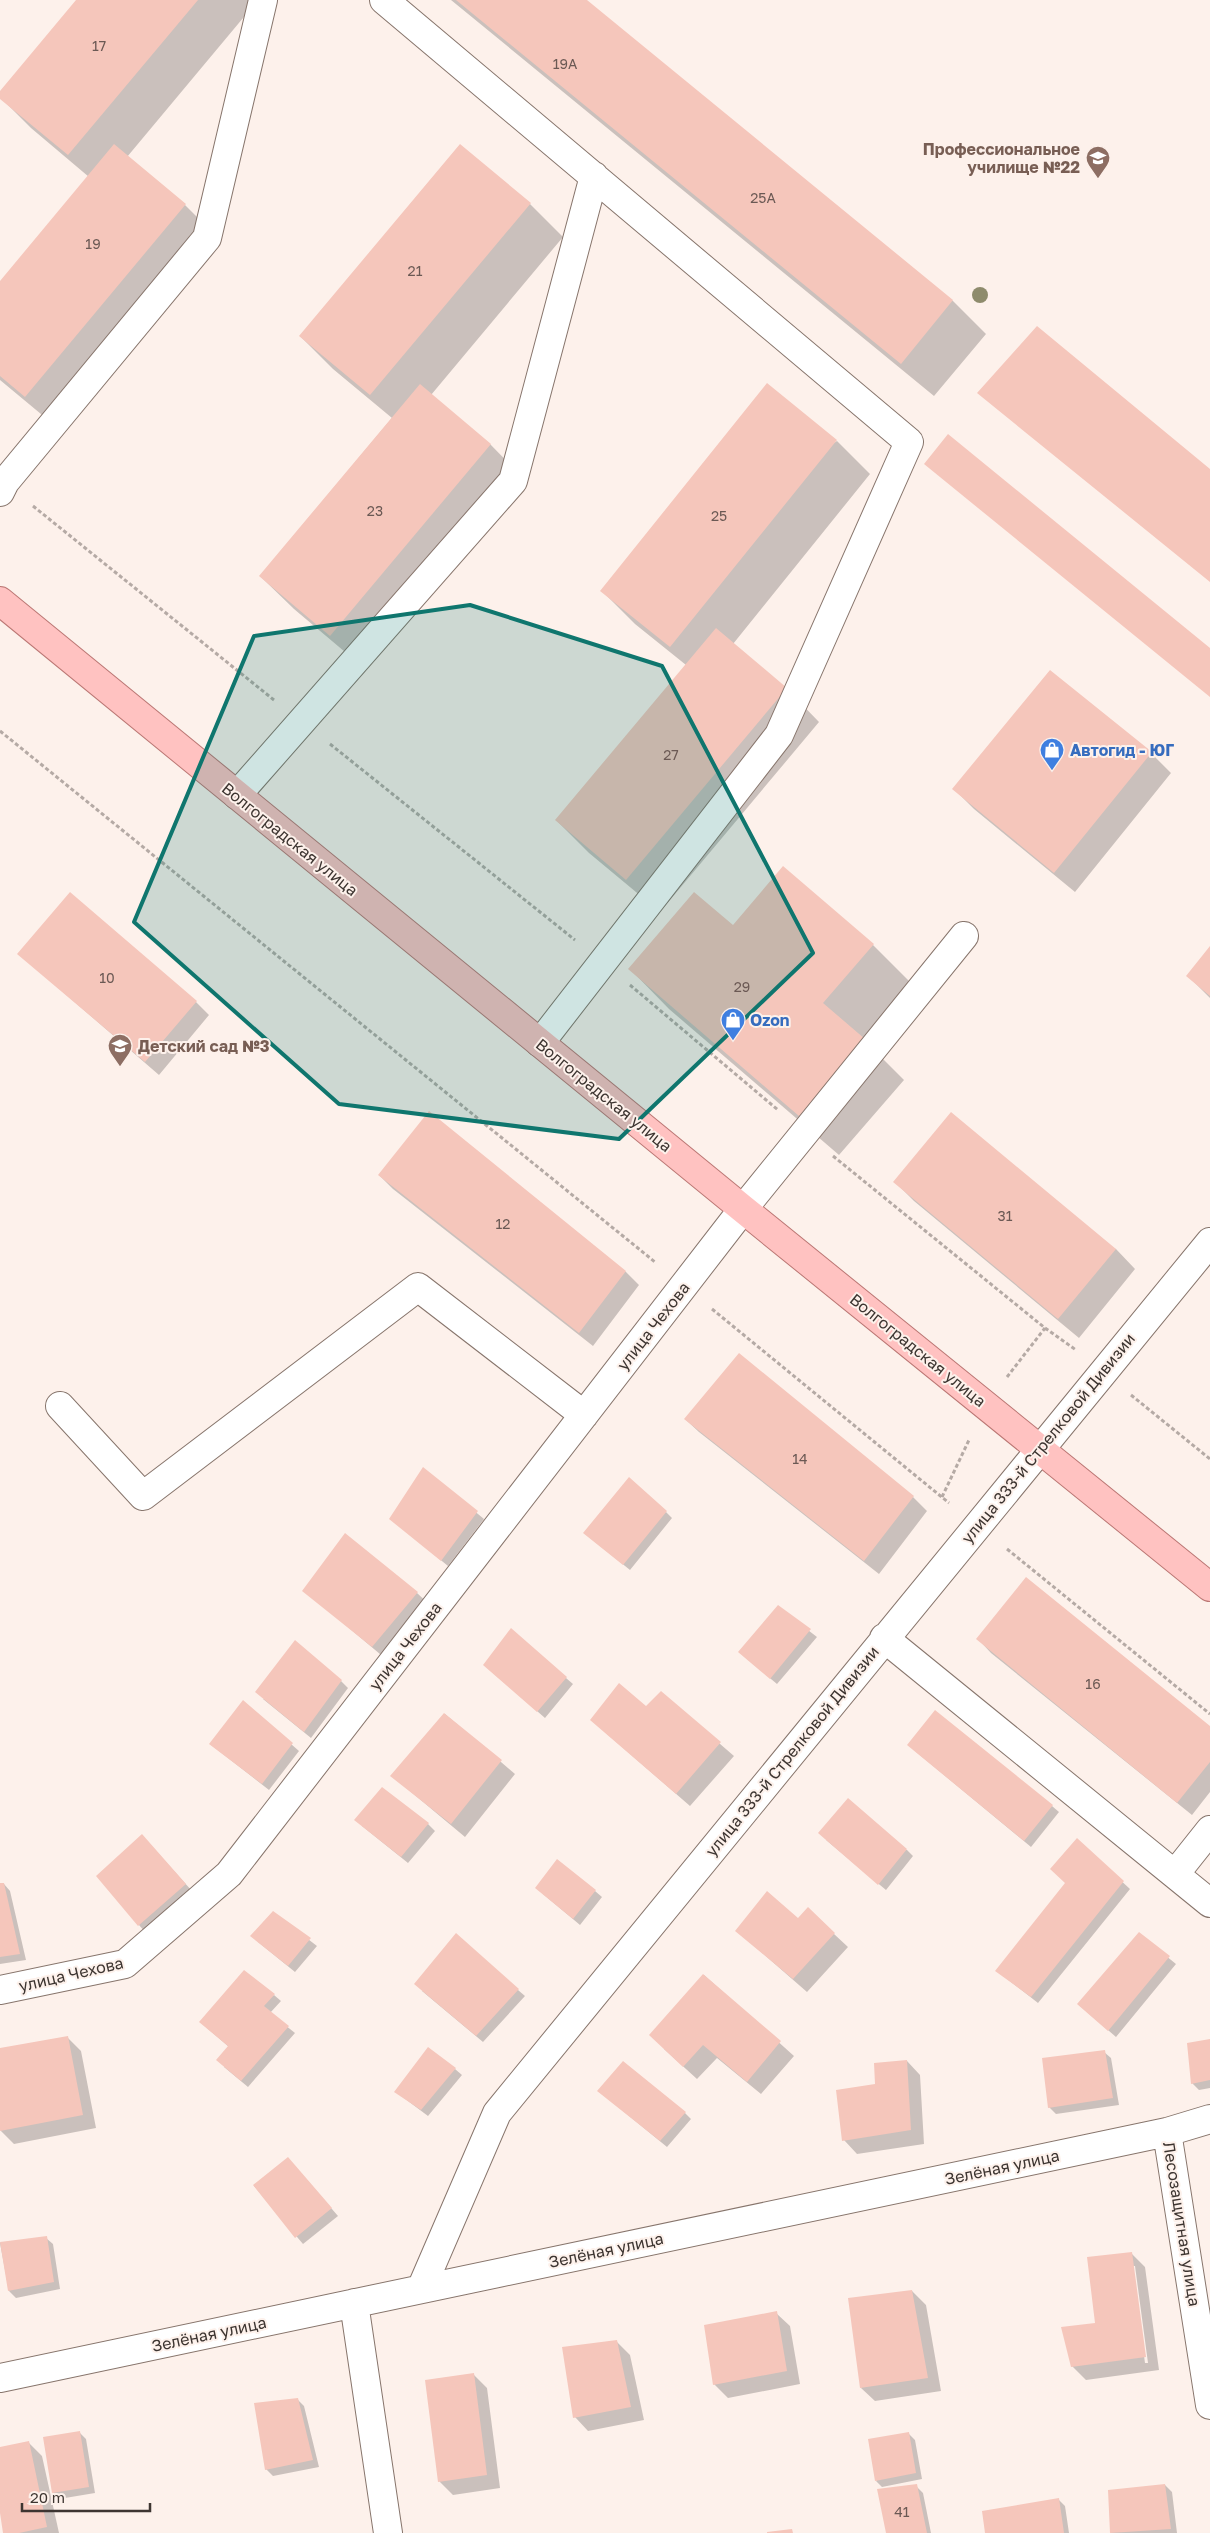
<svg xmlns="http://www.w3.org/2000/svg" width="1210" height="2533" font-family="'Golos Text',sans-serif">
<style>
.shadow{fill:#0003;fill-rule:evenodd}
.building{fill:#f5c6bb}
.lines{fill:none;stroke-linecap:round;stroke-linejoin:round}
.minor-casing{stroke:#87756c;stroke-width:30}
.major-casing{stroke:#bb7774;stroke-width:30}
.path{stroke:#b5aaa5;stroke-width:3;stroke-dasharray:4 2.5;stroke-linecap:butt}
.minor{stroke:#fff;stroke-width:28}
.major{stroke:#ffc2c1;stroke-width:28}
.tree{fill:#8e8b6c}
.marked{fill:#0f766e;fill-opacity:0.2;stroke:#0f766e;stroke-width:4;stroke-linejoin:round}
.labels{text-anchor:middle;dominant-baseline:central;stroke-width:4;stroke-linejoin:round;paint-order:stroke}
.number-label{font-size:14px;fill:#6b5954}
.education-label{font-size:16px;font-weight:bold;fill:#785e54;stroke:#fdf1eb;text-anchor:end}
.shop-label{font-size:16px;font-weight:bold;fill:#366cbe;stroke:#fdf1eb;text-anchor:start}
.street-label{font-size:16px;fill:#3d3531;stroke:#fdf1eb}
</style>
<rect width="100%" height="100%" fill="#fdf1eb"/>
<!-- shadow -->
<path class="shadow" d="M78,0h180l-131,157 58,48 33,33 -159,191 -59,-49v-97l89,-106 -58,-49 -31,-31v-5z
M451,0h134l368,301 33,33 -52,62z
M460,145l70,59 33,33 -132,158 59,49 33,34 -159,190 -70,-59 -34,-33 132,-158 -59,-49 -33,-33z
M837,441l33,33 -137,170 53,44 33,34 -159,190 -71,-59 -33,-33 130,-155 -51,-41 -33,-33z
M1050,671l101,82 20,20 -96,119 -101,-83 -20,-20z
M733,927l140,18 39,39 -48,56 40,40 -65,75 -170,-146 -39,-40z
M1210,948v50l-22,-22z
M19,954l177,48 13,13 -50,60z
M429,1113l197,159 13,13 -46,61 -200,-157 -14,-14z
M895,1182l221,67 19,20 -56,69 -165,-137z
M739,1355l174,142 14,14 -48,63 -180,-142 -14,-13z
M424,1469l60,50 -36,47 -50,-41z
M666,1512l6,6 -42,52 -46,-37z
M304,1590l113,3 14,13 -44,54z
M778,1607l39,30 -40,47 -31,-26z
M978,1639l232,88v65l-18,23 -201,-162z
M491,1671l75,7 7,6 -28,34z
M341,1681l7,7 -37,50 -48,-39z
M661,1693l73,63 -44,50 -84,-73 40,-25z
M243,1702l56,49 -30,39 -59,-46z
M445,1714l70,60 -50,63 -73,-61z
M915,1751l137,55 7,6 -28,35z
M428,1824l7,7 -27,32 -46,-37z
M826,1840l81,10 6,6 -27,34z
M1077,1840l53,49 -92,114 -41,-32 70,-87z
M148,1842l44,49 -47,41 -6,-7z
M4,1884l6,7 16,69 -26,4v-79z
M595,1891l7,6 -22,28 -37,-31z
M274,1913l43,33 -22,26 -37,-30z
M798,1919l36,15 14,13 -41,45 -70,-61z
M1139,1934l37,30 -60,73 -38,-33z
M704,1975l90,81 -33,38 -44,-36 -20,21 -33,-30z
M518,1990l7,6 -42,46 -61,-51z
M274,1995l7,6 -11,12 25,20 -47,54 -24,-20 5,-20 -22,-19z
M67,2037l14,14 15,77 -82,16 -14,-14v-81z
M1210,2040v48l-11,2 -7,-7z
M1104,2052l7,6 8,47 -63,9 -7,-7z
M907,2061l13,14 4,69 -67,10 -13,-14 32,-55z
M455,2069l7,6 -34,41 -32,-24z
M606,2097l79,16 6,6 -24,28z
M294,2165l44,51 -35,28 -49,-58z
M46,2238l7,6 7,45 -44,9 -7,-7 -9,-48z
M1131,2253l14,14 14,103 -73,10 -14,-14 24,-42zM1132,2266h3l13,97h-3z
M912,2291l14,14 15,86 -66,10 -14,-13z
M776,2313l14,13 10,58 -72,14 -14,-14z
M616,2341l14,14 14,65 -56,11 -13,-14z
M473,2374l14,14 13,100 -47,7 -14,-14z
M298,2400l6,6 15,61 -46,9 -7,-7z
M80,2433l6,6 9,54 -36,6 -6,-6z
M908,2433l7,7 7,39 -40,8 -6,-6z
M29,2443l13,13 17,77h-54l-5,-27v-57z
M1165,2485l7,7 5,41h-66l-2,-42z
M916,2486l7,7 8,40h-44z
M1058,2499l7,7 4,27h-83z"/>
<!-- building -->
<path class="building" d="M76,0h122l-130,155 -68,-56v-8z
M456,0h131l366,300 -52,64z
M114,144l72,60 -161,193 -25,-21v-95z
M460,144l71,59 -161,192 -71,-59z
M1037,326l173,143v113l-233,-189z
M767,383l70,57 -167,207 -70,-56z
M420,384l71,60 -161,192 -71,-60z
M948,434l262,214v49l-286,-233z
M716,628l71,60 -161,192 -71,-60z
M1050,670l102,82 -98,121 -102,-84z
M783,866l91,78 -51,59 42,36 -66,77 -171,-147 66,-77 39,33z
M70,892l127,109 -52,61 -128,-108z
M1210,946v50l-24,-20z
M429,1111l197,160 -47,62 -201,-158z
M951,1112l165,137 -58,70 -165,-137z
M739,1353l175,143 -50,65 -180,-142z
M423,1467l55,44 -37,50 -52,-42z
M629,1477l38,34 -44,54 -40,-32z
M345,1533l73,59 -46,55 -70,-56z
M1026,1577l184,149v36l-33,41 -201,-164z
M778,1605l33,24 -41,50 -32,-27z
M511,1628l56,49 -30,35 -54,-47z
M295,1640l47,40 -38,52 -49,-40z
M619,1683l27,23 15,-15 60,51 -45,52 -86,-74z
M243,1700l50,43 -31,41 -53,-40z
M935,1710l118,95 -29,36 -117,-96z
M444,1713l58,47 -51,64 -61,-48z
M382,1787l47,36 -28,34 -47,-37z
M848,1798l59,51 -29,36 -60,-52z
M142,1834l44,50 -48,42 -42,-50z
M1077,1838l47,43 -93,116 -36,-26 70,-88 -15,-14z
M557,1859l39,31 -23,29 -38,-31z
M0,1883h4l16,71 -20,3z
M767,1891l31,27 10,-11 27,26 -42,46 -58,-48z
M273,1911l38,27 -23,28 -38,-30z
M1139,1932l31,24 -62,75 -31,-27z
M456,1933l63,56 -43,47 -62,-52z
M244,1970l31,24 -11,12 25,20 -48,55 -25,-21 12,-14 -29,-24z
M703,1974l78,67 -34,41 -44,-37 -20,22 -34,-32z
M68,2036l15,79 -83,16v-83z
M1210,2039v41l-19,4 -4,-41z
M428,2047l28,21 -35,42 -27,-18z
M1105,2050l8,48 -65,10 -6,-50z
M907,2060l4,70 -69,11 -6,-51 39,-6 -1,-21z
M623,2061l63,51 -26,29 -63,-50z
M288,2157l44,51 -37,30 -42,-53z
M47,2236l7,46 -46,9 -8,-49z
M1132,2252l14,105 -75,10 -10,-40 34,-4 -8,-66z
M912,2290l16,88 -68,10 -12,-90z
M777,2311l10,60 -74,14 -9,-60z
M617,2340l14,67 -58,11 -11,-71z
M474,2373l13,102 -49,7 -13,-102z
M298,2398l15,62 -48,10 -11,-67z
M80,2431l9,56 -37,6 -9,-56z
M909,2432l7,41 -41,8 -7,-42z
M29,2441l18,86 -28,6h-16l-3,-20v-66z
M917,2484l10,49h-41l-9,-44z
M1165,2484l6,45 -61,4 -2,-43z
M1059,2498l5,35h-79l-3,-22z
M792,2529l1,4h-26v-1z"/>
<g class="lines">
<defs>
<path id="minor" d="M384,0l525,442 -130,293 -239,308
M0,492l5,-10 202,-244 56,-238
M237,795l276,-314 81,-305
M60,1406l83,90 275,-209 166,128
M884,1638l326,265
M1175,1874l35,-44
M0,1990l125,-26 104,-90 514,-665 221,-273
M1167,2132l43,273
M421,2289l76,-176 713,-871
M354,2303l34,230
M0,2378l1167,-246 43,-13"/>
<path id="major" d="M0,601l743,608 467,378"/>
</defs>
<!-- minor casing -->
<use href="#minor" class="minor-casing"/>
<!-- major casing -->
<use href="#major" class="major-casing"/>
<!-- path -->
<path class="path" d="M33,506l241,194
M0,731l655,531
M330,744l245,196
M630,985l148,125
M833,1156l212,172 31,22
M712,1309l237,194
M1007,1377l38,-49
M1131,1395l79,64
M942,1497l27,-57
M1007,1549l203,165"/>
<!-- minor -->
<use href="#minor" class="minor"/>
<!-- major -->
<use href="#major" class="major"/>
</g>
<!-- trees -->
<circle class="tree" cx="980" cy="295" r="8"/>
<!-- marked area -->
<path class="marked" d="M470,605l192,61 151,287 -194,186 -280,-35 -205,-182 120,-286z"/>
<!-- icons -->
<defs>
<symbol id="university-pin" viewBox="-11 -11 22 30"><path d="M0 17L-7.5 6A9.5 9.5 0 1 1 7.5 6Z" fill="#8d6e63" stroke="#fdf1eb"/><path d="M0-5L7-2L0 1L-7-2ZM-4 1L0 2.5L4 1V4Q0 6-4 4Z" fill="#fff"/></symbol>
<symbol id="shop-pin" viewBox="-11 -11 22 30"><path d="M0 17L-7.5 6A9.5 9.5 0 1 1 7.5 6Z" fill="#3f7fe0" stroke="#fdf1eb"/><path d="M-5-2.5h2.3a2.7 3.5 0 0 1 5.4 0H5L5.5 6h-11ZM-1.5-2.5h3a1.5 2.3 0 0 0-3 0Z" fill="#fff"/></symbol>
<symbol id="school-pin" viewBox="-11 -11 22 30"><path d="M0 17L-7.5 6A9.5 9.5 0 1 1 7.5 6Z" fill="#8d6e63" stroke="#fdf1eb"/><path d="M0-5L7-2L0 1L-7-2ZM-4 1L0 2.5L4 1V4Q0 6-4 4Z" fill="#fff"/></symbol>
</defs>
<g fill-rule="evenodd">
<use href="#university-pin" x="1084" y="144" width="28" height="38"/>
<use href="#shop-pin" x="1038" y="736" width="28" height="38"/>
<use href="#shop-pin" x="719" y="1006" width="28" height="38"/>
<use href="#school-pin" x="106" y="1032" width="28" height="38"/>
</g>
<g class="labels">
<!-- number labels -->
<g class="number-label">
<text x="99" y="45">17</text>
<text x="565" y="63">19А</text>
<text x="763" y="197">25А</text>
<text x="93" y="243">19</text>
<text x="415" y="270">21</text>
<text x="375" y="510">23</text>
<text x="719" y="515">25</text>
<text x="671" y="754">27</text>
<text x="107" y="977">10</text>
<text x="742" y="986">29</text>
<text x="1005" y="1215">31</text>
<text x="503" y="1223">12</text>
<text x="800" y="1458">14</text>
<text x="1093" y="1683">16</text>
<text x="902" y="2511">41</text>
</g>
<!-- education labels -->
<g class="education-label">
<text x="1080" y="149">Профессиональное<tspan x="1080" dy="18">училище №22</tspan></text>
<text x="138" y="1046" text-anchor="start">Детский сад №3</text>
</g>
<!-- shop labels -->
<g class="shop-label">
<text x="1070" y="750">Автогид - ЮГ</text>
<text x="750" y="1020">Ozon</text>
</g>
<!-- street labels -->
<g class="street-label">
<text transform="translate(290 839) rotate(39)">Волгоградская улица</text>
<text transform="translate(604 1095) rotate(39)">Волгоградская улица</text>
<text transform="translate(653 1326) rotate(-52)">улица Чехова</text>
<text transform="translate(918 1350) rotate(39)">Волгоградская улица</text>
<text transform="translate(1048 1438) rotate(-51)">улица 333-й Стрелковой Дивизии</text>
<text transform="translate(405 1646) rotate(-52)">улица Чехова</text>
<text transform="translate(792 1751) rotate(-51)">улица 333-й Стрелковой Дивизии</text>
<text transform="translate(71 1974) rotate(-13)">улица Чехова</text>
<text transform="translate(1002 2167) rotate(-12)">Зелёная улица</text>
<text transform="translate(1182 2224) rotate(81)">Лесозащитная улица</text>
<text transform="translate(606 2250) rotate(-12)">Зелёная улица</text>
<text transform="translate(209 2334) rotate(-12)">Зелёная улица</text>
</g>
</g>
<!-- scale -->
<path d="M22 2503v8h128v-8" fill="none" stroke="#3d3531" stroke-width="2.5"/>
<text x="30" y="2503" font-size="15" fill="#3d3531" stroke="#fdf1eb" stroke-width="4" paint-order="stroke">20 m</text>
</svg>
